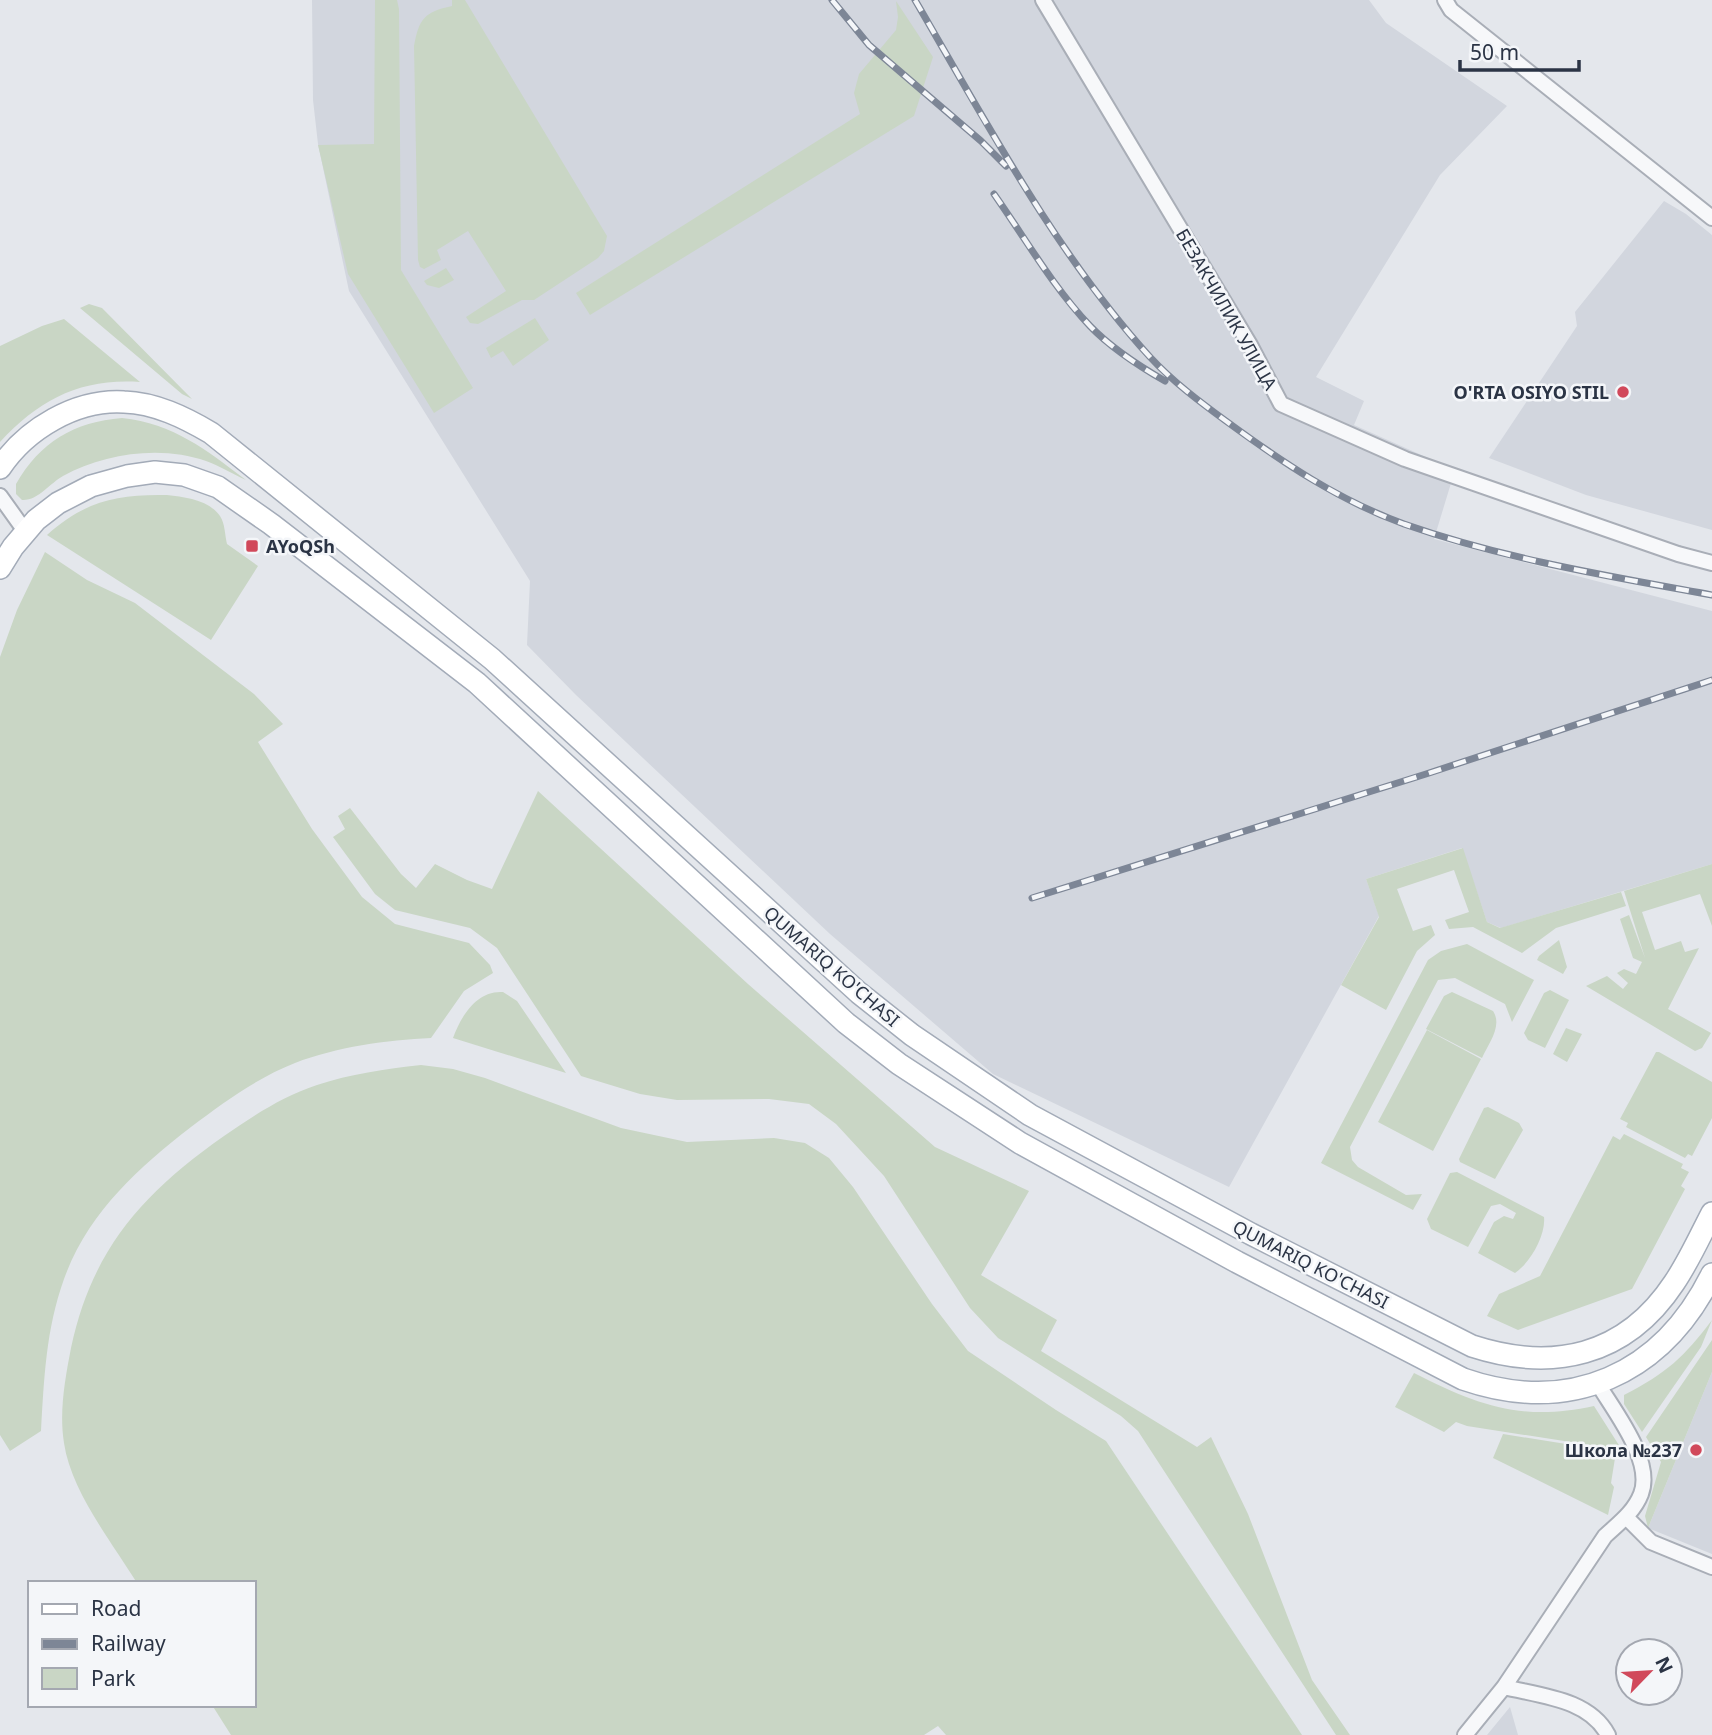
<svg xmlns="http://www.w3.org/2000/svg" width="1712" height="1735" font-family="'Noto Sans',sans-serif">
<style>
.built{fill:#d2d6de}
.green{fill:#c9d6c5}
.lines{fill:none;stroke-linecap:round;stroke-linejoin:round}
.minor-casing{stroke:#a9aeb7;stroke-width:18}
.primary-casing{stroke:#a3abb8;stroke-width:24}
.minor{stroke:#f7f8fa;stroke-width:14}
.primary{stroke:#fff;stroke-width:21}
.rail-casing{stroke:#7d8696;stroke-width:7}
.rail{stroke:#f4f6f9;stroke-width:4.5;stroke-dasharray:13;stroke-linecap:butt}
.poi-dot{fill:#d1495b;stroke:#f4f6f9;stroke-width:2.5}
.labels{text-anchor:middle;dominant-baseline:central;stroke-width:5;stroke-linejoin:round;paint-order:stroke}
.street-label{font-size:18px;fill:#2b3445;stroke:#f4f6f9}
.poi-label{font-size:18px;font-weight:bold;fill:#2b3445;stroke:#f4f6f9;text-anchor:end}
</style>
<rect width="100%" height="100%" fill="#e4e7ec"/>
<!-- built -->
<path class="built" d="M312,0h1057l17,23 121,83 -67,69 -124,202 48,24 -10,24 101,45 -21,69 278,72v253l-211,64 -14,-6 -25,-74 -96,31 13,37 -150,271 -236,-113 -163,-140 -254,-239 -49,-50 3,-64 -181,-290 -31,-147 -5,-44z
M1664,201l22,13 26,21v295l-126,-35 -97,-37 88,-132 -2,-14z
M1712,1372v182l-64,-26z
M1510,1707l8,28h-31z"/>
<!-- green -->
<path class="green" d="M375,0h22l2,9 2,261 72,118 -39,25 -86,-139 -30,-129 56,-1z
M452,0h13l142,236 -3,15 -6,7 -64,42h-12l-44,24 -8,-1 -4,-6 40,-26 -38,-60 -31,19 4,10 -17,9 -4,-2 -2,-7 -4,-214c5,-27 10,-34 38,-40z
M896,1l37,56 -19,59 -324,199 -14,-22 284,-179 -6,-21 5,-19 37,-44 2,-13z
M446,268l8,12 -15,8 -12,-3 -3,-4z
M89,304l13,4 90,91 -10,-5 -102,-86z
M535,318l14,22 -36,26 -10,-15 -12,7 -5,-10z
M64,319l76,63c-59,-4 -100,17 -140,60v-96l42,-20z
M122,418c52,6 83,31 124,62 -13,-6 -26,-14 -40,-19 -44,-16 -102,-8 -143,15 -13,7 -25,25 -41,24l-6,-6v-10c24,-42 58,-62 106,-66z
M167,495c18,2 42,5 53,21 5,7 5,20 7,28l31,22 -47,74 -164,-105c38,-34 70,-41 120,-40z
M45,552l42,28 48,23 119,91 29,30 -25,18 54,87 50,68 33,27 74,19 21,22 3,8 -29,18 -33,47c-44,2 -95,9 -136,25 -38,15 -71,39 -104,64 -54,42 -103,86 -127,152 -18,50 -20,100 -23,152l-31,20 -10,-16v-778l17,-47z
M538,791l210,193 187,163 94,44 -48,84 76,45 -16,31 156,96 14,-10 37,77 64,166 38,55h-14l-198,-304 -17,-15 -123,-78 -28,-30 -86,-132 -48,-52 -27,-20 -40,-5 -92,1 -37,-6 -59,-18 -84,-128 -27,-20 -75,-18 -20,-16 -42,-57 12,-8 -7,-13 12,-8 51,66 15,14 19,-24 32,16 25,9z
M1463,848l24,74 13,6 121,-36 5,14 -70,22 -34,25 -49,-26 -24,2 -4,-9 24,-8 -15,-42 -57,19 16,42 18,-6 4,10 -18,16 -31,59 -45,-25 38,-68 -13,-38z
M1712,864v62l-12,-32 -58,18 13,38 26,-9 4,11 14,-4 -31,61 43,24 -9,15 -7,3 -109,-65 21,-10 16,13 5,-6 -11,-10 7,-4 12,5 6,-12 -9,-4 -13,-39 9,-4 16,43 -21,-67z
M1559,940l8,27 -4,7 -26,-14 2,-4z
M1467,944l67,36 -22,42 -7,-18 -50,-26 -17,2 -88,167 2,13 6,7 48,28 16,-1 -9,16 -92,-47 107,-203 13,-9z
M1550,990l19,10 -24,48 -17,-8 -4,-7 20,-40z
M503,992l14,9 49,72 -113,-35c8,-22 24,-48 50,-46z
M1452,992l41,19c10,15 -5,33 -11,47l-56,-29 18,-33z
M1566,1028l16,6 -15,28 -14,-8z
M1427,1030l54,29 -48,92 -55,-29z
M1656,1052h3l53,30v36l-20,38 -4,-2 -3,4 -59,-31 2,-4 -8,-4z
M421,1065l32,4 32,9 136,50 66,14 87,-4 31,5 24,15 24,29 79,117 36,47 88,59 50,31 196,294h-356l-8,-9 -14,9h-693l-19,-30h42v-122h-117c-26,-42 -66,-92 -73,-140 -5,-31 1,-64 7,-95 21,-99 72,-155 153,-212 29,-20 59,-40 93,-51 33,-11 68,-16 104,-20z
M1488,1107l31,16 4,7 -28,49 -35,-17 -1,-3 25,-51z
M1624,1134l59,30 -2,4 8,4 -8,14 4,3 -53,100 -114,41 -31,-14 12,-22 41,-18 73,-140 7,4z
M1457,1172l87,45c2,18 -14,46 -29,56l-37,-20 16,-31 10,-6 9,3 3,-6 -16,-9 -9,2 -23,41 -37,-18 -4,-10 23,-46z
M1712,1320l-11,27 -59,85 -18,-28v-9c43,-22 60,-38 88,-75z
M1712,1340v32l-64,156 -3,-12 16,-54 -15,-25z
M1414,1373c63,32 108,49 180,33l28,44 -155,-24 -11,-4 -12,10 -49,-25z
M1503,1434l113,18 -5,31 3,4 -6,28 -115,-57z"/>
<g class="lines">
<defs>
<path id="minor" d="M1043,0l207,345 31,59 124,55 273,95 34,9
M1445,0l6,10 261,208
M0,496l25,35
M1626,1517l25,25 61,25
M1504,1687c37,9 85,12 104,48
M1465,1735l39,-48 101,-151c14,-13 29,-24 36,-42 13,-33 -27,-83 -43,-110"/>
<path id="primary" d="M0,468c26,-39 76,-69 124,-66 31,1 60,15 87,31l281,226 367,334 53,42 118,80 221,119 221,112c80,26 153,11 202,-63 15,-22 26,-47 38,-70
M0,568l13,-21 23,-27 22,-17 33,-17 36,-10 28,-4 29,3 34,12 53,37 206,159 369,340 53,41 121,79 217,119 226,117c107,37 199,-4 249,-105"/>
</defs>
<!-- minor casing -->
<use href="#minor" class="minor-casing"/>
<!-- primary casing -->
<use href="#primary" class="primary-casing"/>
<!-- minor -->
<use href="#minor" class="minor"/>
<!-- primary -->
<use href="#primary" class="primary"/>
<defs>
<path id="rail" d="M832,0l37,45 112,96 25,25
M915,0c70,120 141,254 235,357 22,24 50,45 76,64 56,41 112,79 178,103 100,35 204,52 308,71
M994,194c31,44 59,93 96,132 21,22 49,40 75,55
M1032,898l394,-124 286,-94"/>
</defs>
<!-- rail casing -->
<use href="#rail" class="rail-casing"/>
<!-- rail -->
<use href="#rail" class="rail"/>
</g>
<!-- markers -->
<g class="poi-dot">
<circle cx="1623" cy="392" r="7"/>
<rect x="245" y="539" width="14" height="14" rx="3.5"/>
<circle cx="1696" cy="1450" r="7"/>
</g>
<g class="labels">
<!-- street labels -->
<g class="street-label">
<text transform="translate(1227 309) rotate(60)">БЕЗАКЧИЛИК УЛИЦА</text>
<text transform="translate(832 966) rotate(41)">QUMARIQ KO'CHASI</text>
<text transform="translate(1311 1264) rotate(27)">QUMARIQ KO'CHASI</text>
</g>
<!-- poi labels -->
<g class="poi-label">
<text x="1609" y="392">O'RTA OSIYO STIL</text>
<text x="266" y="546" text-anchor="start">AYoQSh</text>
<text x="1682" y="1450">Школа №237</text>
</g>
</g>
<!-- legend -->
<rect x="28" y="1581" width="228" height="126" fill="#f4f6f9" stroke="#a4a8b1" stroke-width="2"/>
<rect x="42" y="1604" width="35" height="10" fill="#ffffff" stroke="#a4a8b1" stroke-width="2"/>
<text x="91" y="1616" font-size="21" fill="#2b3445">Road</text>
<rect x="42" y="1639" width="35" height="10" fill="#7d8696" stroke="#a4a8b1" stroke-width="2"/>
<text x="91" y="1651" font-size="21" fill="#2b3445">Railway</text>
<rect x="42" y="1668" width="35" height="21" fill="#c9d6c5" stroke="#a4a8b1" stroke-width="2"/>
<text x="91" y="1686" font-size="21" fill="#2b3445">Park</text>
<!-- north arrow -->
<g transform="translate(1649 1672) rotate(65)"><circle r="33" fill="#f4f6f9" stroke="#a4a8b1" stroke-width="2"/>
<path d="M0-5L12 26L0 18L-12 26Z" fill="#d1495b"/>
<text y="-10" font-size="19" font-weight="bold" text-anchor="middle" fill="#2b3445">N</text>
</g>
<!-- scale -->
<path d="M1460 60v10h119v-10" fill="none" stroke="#2b3445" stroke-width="3.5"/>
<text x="1470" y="60" font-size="21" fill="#2b3445" stroke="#f4f6f9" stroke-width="5" paint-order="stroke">50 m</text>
</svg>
